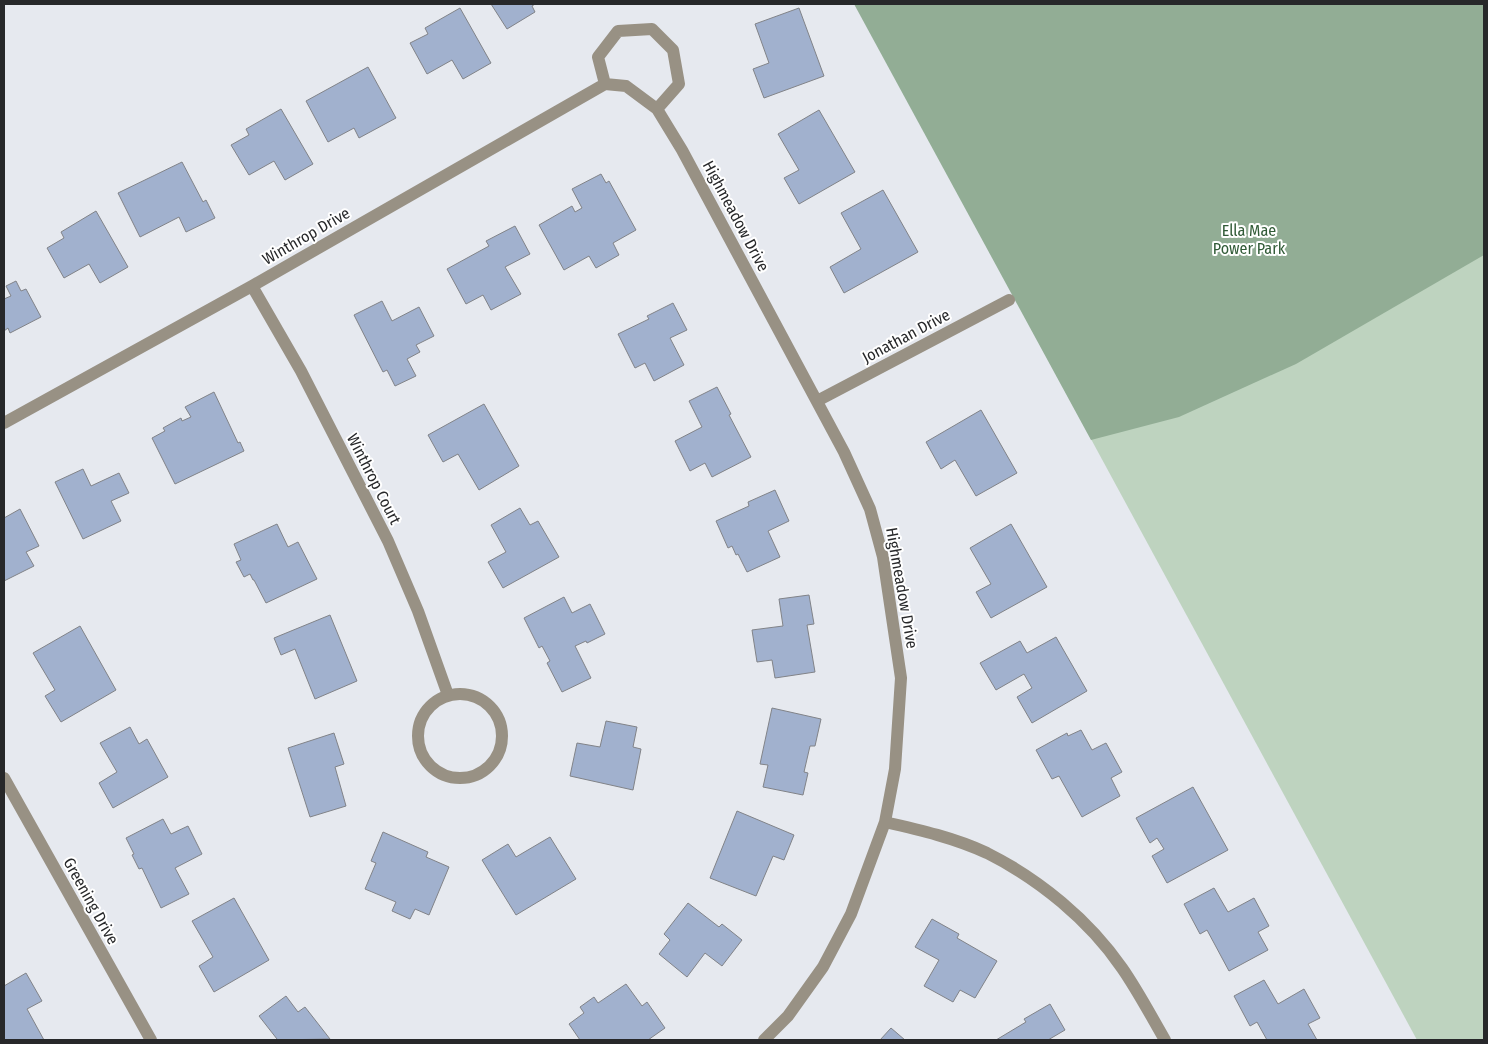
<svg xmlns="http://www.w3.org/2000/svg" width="1488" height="1044" font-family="'Fira Sans Condensed',sans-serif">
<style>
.green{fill:#bed3bf}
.forest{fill:#92ad95}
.building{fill:#a1b1ce;stroke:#818388}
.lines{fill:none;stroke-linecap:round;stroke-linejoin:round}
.minor{stroke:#989184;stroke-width:12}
.labels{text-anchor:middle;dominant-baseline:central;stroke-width:4;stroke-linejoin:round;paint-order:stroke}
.street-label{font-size:16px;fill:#27282a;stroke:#fff}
.park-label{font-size:16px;fill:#315b37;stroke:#fff}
</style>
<rect width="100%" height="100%" fill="#e6e9ef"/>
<!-- green -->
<path class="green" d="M855,4h629v1036h-67z"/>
<!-- forest -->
<path class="forest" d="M854,4h630v251l-188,109 -117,53 -88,23z"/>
<!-- building -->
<path class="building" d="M491,4h44l-3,2 3,6 -28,17z
M460,8l31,55 -28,16 -11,-19 -25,14 -17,-31 18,-9 -3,-6z
M799,8l25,68 -60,22 -11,-29 16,-6 -14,-39z
M368,67l28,51 -37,20 -5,-10 -26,14 -22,-41z
M281,109l32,55 -28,16 -11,-19 -25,14 -18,-30 18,-10 -3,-6z
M819,110l36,62 -56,32 -15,-26 15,-8 -21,-36z
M182,162l21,40 3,-2 9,18 -29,14 -7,-15 -39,20 -22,-44z
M601,174l5,9 3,-2 27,49 -23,13 6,12 -23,13 -7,-12 -25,14 -25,-45 33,-19 3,6 7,-4 -10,-19z
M883,190l35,62 -74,41 -14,-26 31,-18 -20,-36z
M96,211l32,56 -28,16 -11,-19 -25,14 -17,-30 17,-10 -3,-6z
M515,226l15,28 -25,13 16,27 -30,16 -8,-15 -17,9 -19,-35 42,-23 -3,-5z
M16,281l5,10 5,-2 15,28 -31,16 -2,-5 -4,3v-32l7,-3 -5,-10z
M382,301l10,20 27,-14 15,29 -18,9 4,7 -13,7 9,17 -21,10 -8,-16 -4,2 -29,-57z
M673,303l14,27 -17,8 14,27 -30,16 -9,-18 -10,5 -17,-34 31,-15 -2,-3z
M717,387l14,27 -2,1 22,42 -39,20 -7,-14 -15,8 -15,-30 27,-14 -13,-26z
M214,392l24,51 2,-1 4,9 -69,33 -23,-46 13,-7 -2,-3 18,-10 1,3 9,-4 -6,-10z
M484,404l35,62 -40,24 -21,-36 -15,8 -15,-27z
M981,410l36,63 -41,23 -21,-36 -14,9 -15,-27z
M83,469l8,17 28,-13 10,20 -18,8 10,20 -38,18 -28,-57z
M775,490l14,31 -21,10 12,26 -33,15 -9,-18 -2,1 -4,-9 -4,2 -12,-27 33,-15 -1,-4z
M520,508l10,17 8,-4 21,36 -56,31 -15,-26 18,-10 -15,-27z
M20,509l19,37 -13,6 8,14 -30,15v-63z
M277,524l11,23 10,-5 19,37 -51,24 -12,-23h-1l-3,-6 -6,3 -8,-15 5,-2 -7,-16z
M1011,524l36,63 -56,31 -15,-26 15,-8 -21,-36z
M809,595l5,29 -7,1 8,47 -40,6 -3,-18 -15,2 -5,-32 31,-4 -4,-27z
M564,597l8,16 18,-9 15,30 -18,9 -1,-2 -11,5 16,32 -29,14 -15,-29 3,-2 -8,-15 -3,2 -15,-30z
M330,615l27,66 -42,18 -20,-50 -14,6 -7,-17z
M80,626l36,64 -55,32 -16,-26 10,-6 -22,-37z
M1056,637l31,54 -55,32 -15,-26 15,-9 -8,-14 -28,16 -16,-27 40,-22 7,12z
M772,708l49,11 -6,27h-5l-6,26 4,1 -5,22 -40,-8 5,-22 -8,-1z
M606,721l31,6 -4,20 8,2 -8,41 -63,-14 7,-33 23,4z
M130,727l9,17 8,-5 21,38 -55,31 -14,-25 18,-11 -17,-29z
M1081,730l11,20 14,-7 16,29 -11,6 9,18 -38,21 -23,-41 -7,3 -16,-29 31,-17 1,3z
M334,733l10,31 -9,3 11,39 -36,11 -22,-69z
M1193,787l35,63 -61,33 -15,-27 12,-7 -7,-11 -7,5 -14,-25z
M737,811l57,24 -10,25 -11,-4 -17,40 -46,-18z
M163,819l8,15 17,-8 14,28 -27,14 14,26 -28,14 -19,-40 -3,1 -7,-14 2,-1 -8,-16z
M383,832l45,20 -2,5 23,10 -20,48 -14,-6 -5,10 -18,-8 4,-9 -31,-13 11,-26 -5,-2z
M550,837l26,42 -60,36 -34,-55 26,-16 8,13z
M1214,888l14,24 26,-14 15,28 -11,6 10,18 -39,21 -22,-41 -7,4 -16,-30z
M234,898l35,62 -55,32 -15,-26 14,-9 -21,-36z
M688,903l31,24 3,-3 20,16 -20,26 -17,-13 -18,24 -28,-23 11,-14 -6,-6z
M932,919l27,15 -2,4 40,23 -22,37 -15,-8 -7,12 -29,-16 15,-26 -24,-13z
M26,973l16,28 -15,8 17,31h-40v-54z
M1264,980l14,24 26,-15 16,29 -12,6 9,16h-50l-10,-18 -7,4 -16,-30z
M626,984l16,22 5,-4 18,26 -17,12h-68l-11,-16 15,-11 -4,-6 14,-10 4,6z
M286,996l12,16 7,-5 25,32 -54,1 1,-1 -18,-23z
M1050,1004l15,26 -17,10h-52l30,-18 -2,-3z
M891,1028l14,12h-25z"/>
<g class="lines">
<!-- minor -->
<path class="minor" d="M605,84l-7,-27 20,-26 34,-2 21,21 6,34 -22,25
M252,286l49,85 87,170 30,70 30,84
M817,401l192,-101
M4,423l248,-137 353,-202 21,2 31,23 25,41 162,302 26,57 13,48 18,121 -6,91 -10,53 -34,92 -28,53 -35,49 -24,24
M418 736a42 42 0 1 1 84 0a42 42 0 1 1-84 0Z
M4,778l147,262
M885,822c35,8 70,16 102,31 52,26 102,67 135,115 16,23 29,48 43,72"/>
</g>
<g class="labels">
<!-- street labels -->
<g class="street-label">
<text transform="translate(736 216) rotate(62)">Highmeadow Drive</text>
<text transform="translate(306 236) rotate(-30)">Winthrop Drive</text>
<text transform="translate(906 336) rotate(-28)">Jonathan Drive</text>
<text transform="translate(374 479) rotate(63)">Winthrop Court</text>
<text transform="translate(902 588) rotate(80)">Highmeadow Drive</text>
<text transform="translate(91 901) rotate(61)">Greening Drive</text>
</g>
<!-- park labels -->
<g class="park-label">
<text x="1249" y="230">Ella Mae<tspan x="1249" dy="18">Power Park</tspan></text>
</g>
</g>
<!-- border -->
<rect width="1488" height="1044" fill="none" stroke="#27282a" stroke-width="10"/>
</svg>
